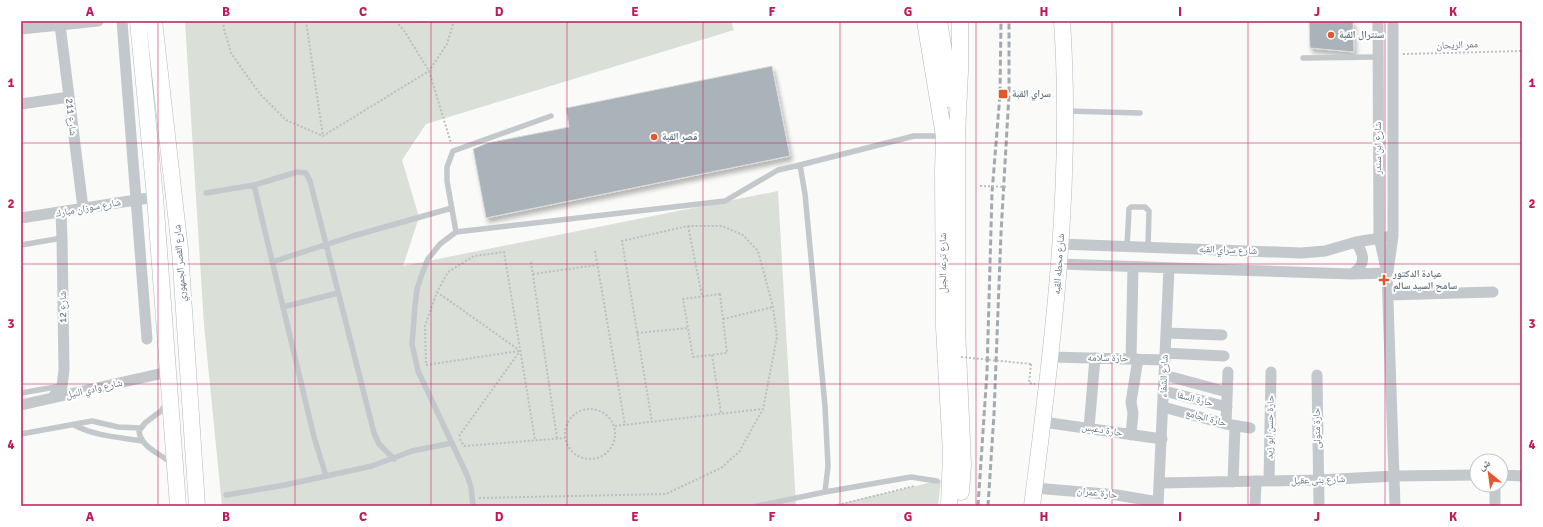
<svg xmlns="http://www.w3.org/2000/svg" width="1543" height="527" font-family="Signika,'Noto Naskh Arabic',sans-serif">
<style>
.green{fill:#dadfd7}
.building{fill:#aab3b9;stroke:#dcdcda;filter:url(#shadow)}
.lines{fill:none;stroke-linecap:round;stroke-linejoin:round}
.secondary-casing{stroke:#b3babf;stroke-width:17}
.path{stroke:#bbbfc2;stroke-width:2;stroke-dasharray:2 2;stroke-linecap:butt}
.service{stroke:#c3c8cc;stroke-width:5.5}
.minor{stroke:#c3c8cc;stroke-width:11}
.secondary{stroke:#fff;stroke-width:16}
.rail{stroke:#a2aab0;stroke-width:3;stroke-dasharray:6 3;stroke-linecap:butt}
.path-bridge{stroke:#bbbfc2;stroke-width:2;stroke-dasharray:2 2;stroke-linecap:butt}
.grid{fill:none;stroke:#c2185b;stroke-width:1;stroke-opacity:0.55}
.poi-dot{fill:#e4572e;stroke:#fff;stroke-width:1.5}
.labels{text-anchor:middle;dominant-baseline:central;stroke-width:4;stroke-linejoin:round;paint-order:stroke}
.poi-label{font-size:10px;font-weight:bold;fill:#657683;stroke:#fff;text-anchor:start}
.street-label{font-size:10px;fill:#657683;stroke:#fff}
.neatline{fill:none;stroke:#c2185b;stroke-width:1.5}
.grid-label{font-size:13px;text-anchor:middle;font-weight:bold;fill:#c2185b}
</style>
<defs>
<filter id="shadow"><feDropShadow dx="2.5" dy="4.5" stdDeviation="2" flood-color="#0004"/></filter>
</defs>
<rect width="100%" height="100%" fill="#fafaf8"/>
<!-- green -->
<path class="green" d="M185,21h546l3,9 -308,94 -24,36 17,57 -16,49 375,-75 18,315h-574l-18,-181z
M941,480l-3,26h-108z"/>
<!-- building -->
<path class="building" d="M1309,21h44l1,31 -44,-4z
M772,66l18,90 -304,62 -13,-69 14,-6 82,-16 -3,-19z"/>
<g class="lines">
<defs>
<path id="secondary" d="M138,21l17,176 23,309
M154,21l26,229 17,256
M925,21l19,115 -1,37 1,154 7,126 -2,53
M939,21l13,79
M960,21v50l-3,64v193l6,137 -2,27
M1032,506c21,-161 41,-323 30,-485"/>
</defs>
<!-- secondary casing -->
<use href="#secondary" class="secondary-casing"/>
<!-- path -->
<path class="path" d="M223,21l1,8 7,24 29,41 26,26 37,16 106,-65 18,-27 7,-23
M306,21l17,115
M396,21l9,11 24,39 22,72
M1403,54l119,-3
M688,226l14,70
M595,251l30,174
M531,262l26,176
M533,274l64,-9
M437,292l82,58
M720,294l7,59 -34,4 -10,-58z
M723,319l50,-12
M637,333l51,-5
M712,355l9,58
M426,363l-1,-37 12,-34 11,-20 26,-16 30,-4 31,188
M1031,364l-2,19 6,1
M426,365l93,-14
M565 434a25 25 0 1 1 50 0a25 25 0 1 1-50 0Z
M615,426l147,-17
M459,436l61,-85
M460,439l4,7 101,-8
M479,498l187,-4 55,-26 18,-16 24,-43 14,-72 -4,-30 -15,-56 -15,-16 -21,-9h-34l-66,15 30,181
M834,506l80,-20"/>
<!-- service -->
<path class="service" d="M1303,58l75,-1
M1066,111l74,2
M800,165l114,-29h28
M206,193l48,-8
M456,232l-9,-51v-14l6,-16 98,-35
M21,245l41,-7
M1127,247l2,-38 2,-2h14l4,4 -1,36
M272,262l81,-26 99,-28
M283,307l55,-14
M21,393l40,-7
M167,402l-6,9 -16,12 -6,8c2,17 21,22 32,32
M74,425c21,11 44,12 68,16
M21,434l71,-13 26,6 23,1
M326,476l-12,-39 -60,-252 43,-13 9,1 4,8 64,252 5,11 15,15
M226,495l59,-10 87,-19 40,-15 40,-8
M473,506l-2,-19 -4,-12 -49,-104 -6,-27 3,-38 2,-17 5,-15 6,-15 12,-15 16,-12 269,-31 53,-31 22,-5 5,29 20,212 3,60 -3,26
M757,506l68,-14 86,-15 26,4"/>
<!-- minor -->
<path class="minor" d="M122,21l25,318
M1378,21l1,216 8,36 8,233
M60,25l23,183
M21,29l77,-8
M21,104l48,-7
M21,218l134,-21
M1060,244l241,9 24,-2 31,-9 37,-6
M1059,264l293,10 35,-1
M1388,271l5,-35v-215
M1352,274c15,-10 12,-19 4,-32
M1388,295l105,-3
M1166,333l56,2
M1165,353l59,3
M1051,357l114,3
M1131,359l2,-92
M1164,375l63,17
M1317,375l2,131
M1164,391l63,16
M52,398l10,-12 2,-16 -2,-132 -1,-25
M21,405l147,-33
M1163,407l63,17 24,4
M1043,422l119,17
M1226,424l2,-52
M1089,428l6,-70
M1131,435l2,-22 -2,-11 7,-43
M1501,475l21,1
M1269,481l2,-109
M1233,482l2,-56
M1160,483l158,-3 77,-4 82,-1
M1495,485v21
M1035,488l82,7 41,7
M1158,506l11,-238
M1255,506l1,-25"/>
<!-- secondary -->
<use href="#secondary" class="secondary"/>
<!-- rail -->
<path class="rail" d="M978,506l9,-134 5,-179 8,-99 1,-73
M988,506l6,-92 7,-181 8,-139v-73"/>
<!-- path-bridge -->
<path class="path-bridge" d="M980,186l28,1
M961,357l70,7"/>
</g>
<!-- grid -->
<path class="grid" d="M158,21v485M295,21v485M431,21v485M567,21v485M703,21v485M840,21v485M976,21v485M1112,21v485M1248,21v485M1385,21v485M21,143h1501M21,264h1501M21,384h1501"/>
<!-- markers -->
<g class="poi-dot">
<circle cx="1331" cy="35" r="4"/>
<rect x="998" y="89" width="10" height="10" rx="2"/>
<circle cx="654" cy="137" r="4"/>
<path d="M1382 274h4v4h4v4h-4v4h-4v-4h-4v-4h4z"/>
</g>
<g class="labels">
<!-- poi labels -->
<g class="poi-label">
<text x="1339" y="35">سنترال القبة</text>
<text x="1012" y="94">سراي القبة</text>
<text x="662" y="137">قصر القبة</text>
<text x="1393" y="274">عيادة الدكتور<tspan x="1393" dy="12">سامح السيد سالم</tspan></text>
</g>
<!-- street labels -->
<g class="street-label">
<text transform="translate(1457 45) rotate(-2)">ممر الريحان</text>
<text transform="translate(71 117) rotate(83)">شارع 211</text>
<text transform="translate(1378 148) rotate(-90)">شارع ابن سندر</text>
<text transform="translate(88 208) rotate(-10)">شارع سوزان مبارك</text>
<text transform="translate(1228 250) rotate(2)">شارع سراي القبه</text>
<text transform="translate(180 263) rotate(-94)">شارع القصر الجمهوري</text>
<text transform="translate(943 263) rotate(-90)">شارع ترعه الجبل</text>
<text transform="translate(1059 264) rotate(-86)">شارع محطه القبه</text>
<text transform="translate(63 307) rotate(-91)">شارع 12</text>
<text transform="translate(1108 358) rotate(1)">حارة سلامه</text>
<text transform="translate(1164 376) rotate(-88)">شارع الشفاء</text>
<text transform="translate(94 389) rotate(-13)">شارع وادي النيل</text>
<text transform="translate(1195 399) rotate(14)">حارة السقا</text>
<text transform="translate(1206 418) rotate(15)">حارة الجامع</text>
<text transform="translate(1270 427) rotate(-89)">حارة حسن ابو زيد</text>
<text transform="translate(1317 428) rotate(-91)">حارة متولى</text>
<text transform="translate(1102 430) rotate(9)">حارة دعبس</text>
<text transform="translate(1318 480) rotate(-2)">شارع بنى عقيل</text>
<text transform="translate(1097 493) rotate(6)">حارة عمران</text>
</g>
</g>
<!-- border -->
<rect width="1543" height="527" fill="none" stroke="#ffffff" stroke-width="44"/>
<!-- north arrow -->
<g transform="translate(1489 473) rotate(331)"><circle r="19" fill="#ffffff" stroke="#c1c8cd"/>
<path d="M0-3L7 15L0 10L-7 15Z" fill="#e4572e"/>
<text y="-6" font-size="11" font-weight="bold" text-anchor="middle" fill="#657683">ش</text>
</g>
<rect x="22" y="22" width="1499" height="483" class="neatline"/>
<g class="grid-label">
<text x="90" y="16">A</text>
<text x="226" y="16">B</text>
<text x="363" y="16">C</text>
<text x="499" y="16">D</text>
<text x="635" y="16">E</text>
<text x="772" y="16">F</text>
<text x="908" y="16">G</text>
<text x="1044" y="16">H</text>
<text x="1180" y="16">I</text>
<text x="1317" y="16">J</text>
<text x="1453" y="16">K</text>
<text x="11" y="87">1</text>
<text x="1532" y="87">1</text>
<text x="11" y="208">2</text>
<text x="1532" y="208">2</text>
<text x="11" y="328">3</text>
<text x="1532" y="328">3</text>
<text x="11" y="449">4</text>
<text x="1532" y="449">4</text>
<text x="90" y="521">A</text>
<text x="226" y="521">B</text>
<text x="363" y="521">C</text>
<text x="499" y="521">D</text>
<text x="635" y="521">E</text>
<text x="772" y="521">F</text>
<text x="908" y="521">G</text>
<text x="1044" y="521">H</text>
<text x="1180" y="521">I</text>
<text x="1317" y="521">J</text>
<text x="1453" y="521">K</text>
</g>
</svg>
